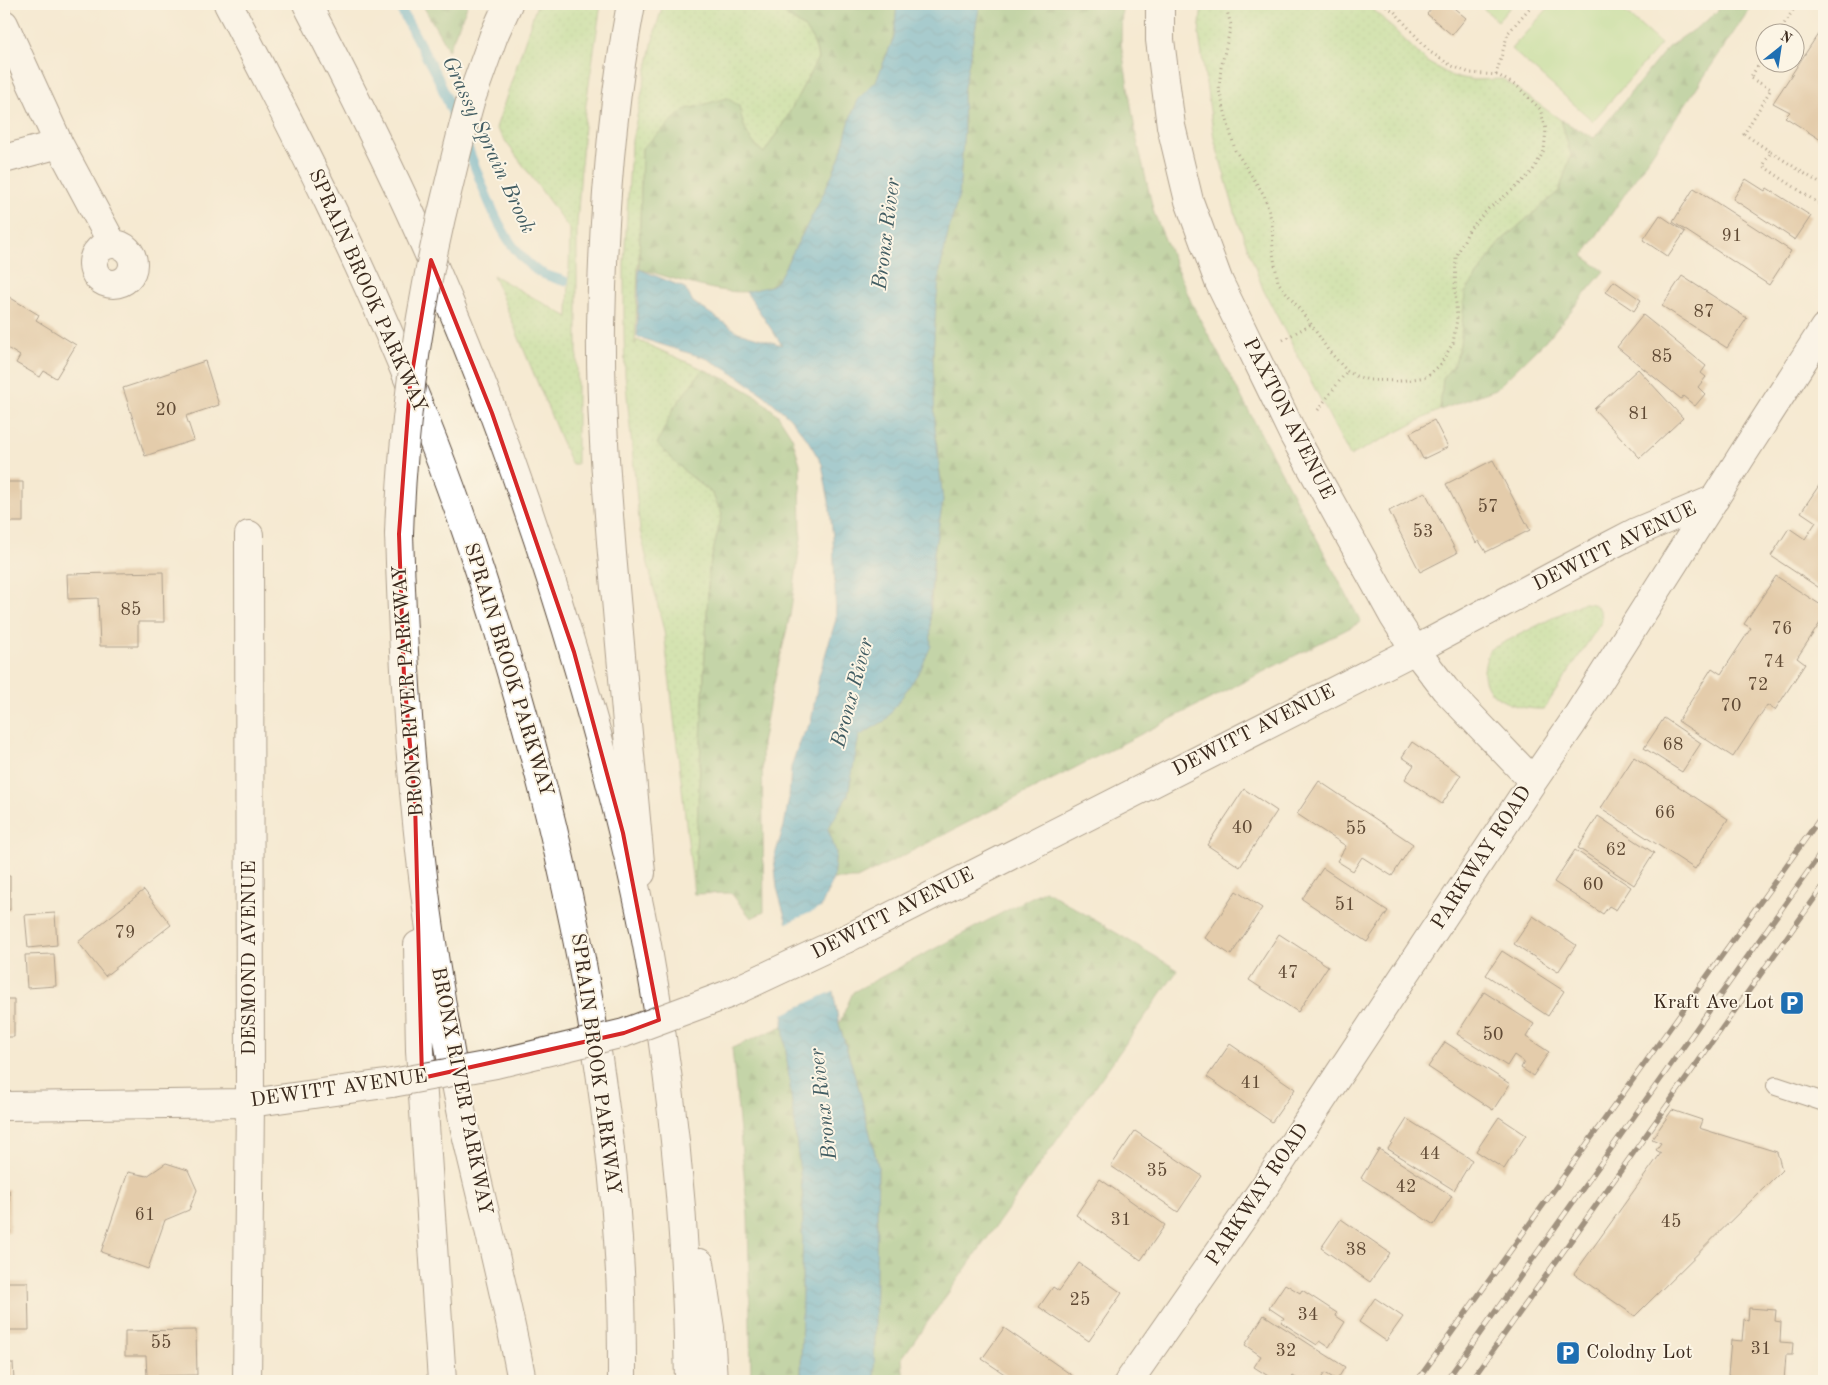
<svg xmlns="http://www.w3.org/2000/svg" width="1828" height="1385" font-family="'Old Standard TT',serif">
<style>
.grass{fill:url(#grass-dots);stroke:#738254}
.forest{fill:url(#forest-firs);stroke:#62724a}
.garden{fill:#abdb89;stroke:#738254}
.water{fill:url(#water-waves);stroke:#426873}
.pier{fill:#f5ead2}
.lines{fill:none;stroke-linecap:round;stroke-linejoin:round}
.stream{stroke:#4aa7c8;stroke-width:10}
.building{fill:#cea97b}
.service-casing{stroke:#574739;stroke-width:20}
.minor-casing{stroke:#574739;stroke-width:30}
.tertiary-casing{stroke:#574739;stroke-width:30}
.trunk-casing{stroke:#574739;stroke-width:30}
.motorway-casing{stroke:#574739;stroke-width:30}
.path{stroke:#574739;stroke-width:3;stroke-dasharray:1 4;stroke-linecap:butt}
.service{stroke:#fff;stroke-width:18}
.minor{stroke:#fff;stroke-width:28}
.tertiary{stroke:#fff;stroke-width:28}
.trunk{stroke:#fff;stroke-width:28}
.motorway{stroke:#fff;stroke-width:28}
.rail-casing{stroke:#3b2a1e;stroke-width:5.5}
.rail{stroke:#fcf5e5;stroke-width:4;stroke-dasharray:11;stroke-linecap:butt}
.tertiary-bridge-casing{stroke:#574739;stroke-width:30;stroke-linecap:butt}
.trunk-bridge-casing{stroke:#574739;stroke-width:30;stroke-linecap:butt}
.tertiary-bridge{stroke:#fff;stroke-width:28}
.trunk-bridge{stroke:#fff;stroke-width:28}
.marked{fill:none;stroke:#d62828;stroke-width:4;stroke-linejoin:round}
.labels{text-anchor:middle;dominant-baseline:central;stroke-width:4;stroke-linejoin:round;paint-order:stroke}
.number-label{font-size:18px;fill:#604a35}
.street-label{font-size:20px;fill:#3b2a1e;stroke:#fcf5e5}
.poi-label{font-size:20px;fill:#3b2a1e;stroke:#fcf5e5;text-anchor:end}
.water-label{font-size:21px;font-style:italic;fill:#415c62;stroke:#fcf5e5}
</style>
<defs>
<pattern id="grass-dots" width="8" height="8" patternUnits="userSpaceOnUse" patternTransform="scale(1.25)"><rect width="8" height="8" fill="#abdb89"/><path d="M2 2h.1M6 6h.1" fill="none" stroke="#94bc76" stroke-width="1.8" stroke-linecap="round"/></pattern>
<pattern id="forest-firs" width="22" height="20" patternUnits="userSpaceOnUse" patternTransform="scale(1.25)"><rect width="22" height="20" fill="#88bb75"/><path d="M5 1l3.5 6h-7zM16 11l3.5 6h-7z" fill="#70985f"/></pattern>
<pattern id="water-waves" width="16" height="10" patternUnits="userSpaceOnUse" patternTransform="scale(1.25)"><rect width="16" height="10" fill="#4aa7c8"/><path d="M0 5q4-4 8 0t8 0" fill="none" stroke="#3f88a2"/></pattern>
</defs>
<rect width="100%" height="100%" fill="#fcf5e5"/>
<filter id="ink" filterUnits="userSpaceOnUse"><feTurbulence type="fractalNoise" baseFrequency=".02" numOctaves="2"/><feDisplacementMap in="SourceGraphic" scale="10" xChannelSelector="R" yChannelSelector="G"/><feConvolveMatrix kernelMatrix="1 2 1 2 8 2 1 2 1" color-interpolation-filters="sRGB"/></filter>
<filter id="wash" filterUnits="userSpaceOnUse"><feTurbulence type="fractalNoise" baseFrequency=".0096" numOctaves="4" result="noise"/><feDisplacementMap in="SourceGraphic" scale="20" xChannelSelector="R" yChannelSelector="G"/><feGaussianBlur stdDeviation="1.12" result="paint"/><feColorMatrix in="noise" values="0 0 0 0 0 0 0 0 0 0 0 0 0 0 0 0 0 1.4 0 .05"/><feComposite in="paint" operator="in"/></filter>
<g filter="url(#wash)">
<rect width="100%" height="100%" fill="#f5ead2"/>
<!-- grass -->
<path class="grass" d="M537,4h64l-16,107 -8,114v239h-6l-78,-189 75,42 2,-87 -74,-102z
M663,4h117c3,15 20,17 28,28 6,8 8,16 10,26l-32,61 -22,34c-17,-13 -21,-27 -25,-47l-97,42 -3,113 -1,3 -3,81 2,-5 66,29 -30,40 10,61 29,23 10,21 -13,55 -15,325 -30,-263 -24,-100 -15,-156 -1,-43v-68l7,-119 23,-110z
M1202,4h166l59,58 25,14 22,4 29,-1 58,41 10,35 -12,36 -58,50 -36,52 -5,52 -5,18 -12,15 -3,32 -90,46 -87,-167 -27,-73 -22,-78 -15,-103z
M1582,603c14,0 20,4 20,18l-58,88c-23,1 -62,-8 -60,-39 1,-7 3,-13 5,-20z"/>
<!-- forest -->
<path class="forest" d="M422,4h46l-20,47 -2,-5z
M780,4h117l-3,33 -18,44 -17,17 -8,18 -12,43 -20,44 -41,77c-31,29 -103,-3 -139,-11l3,-121 42,-38 43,-12 12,8c4,20 8,34 25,47l22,-34 32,-61c-2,-10 -4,-18 -10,-26 -8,-11 -25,-13 -28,-28z
M980,4h142l-1,39 15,93 18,77 38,91 169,318 -504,257h-24l3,-27 -8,-23 20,-34 11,-59 27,-16 44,-97 4,-70 9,-52 -8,-72 -2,-74 3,-51 5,-39 8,-36 10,-34 5,-66 -1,-37z
M1724,4h29l-170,252 21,15 -54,65 -54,53 -56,21 3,-32 12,-15 5,-18 5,-52 36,-52 58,-50 12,-36 -10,-35 33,18 74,-91 41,-28z
M703,369l27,12 26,15 22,19 14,22 8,27 1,74 -11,78 -20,84 -8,44 2,168 -13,6 -20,-25 -37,1 15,-325 13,-55 -10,-21 -29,-23 -26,-26 16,-35z
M1045,890l133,80 -276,388 2,23h-30l4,-215 -19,-77 -20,-65 14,-32z
M783,1026l20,172 -2,183h-50l-3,-164 -16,-169z"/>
<!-- garden -->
<path class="garden" d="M1478,4h35l-15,17z
M1552,4h64l45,40 -68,77 -82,-72z"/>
<!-- water -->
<path class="water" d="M897,4h83l-17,88 1,37 -5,66 -10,34 -8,36 -5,39 -3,51 2,74 8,72 -9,51 -4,51 1,43 -10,23 -35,51 -27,16 -11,59 -20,34 8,23 -3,27 -14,33 20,112 20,65 19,77 -4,215h-73l2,-183 -20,-172 4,-102 -10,-36 -3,-30 10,-32 5,-29 2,-30 9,-27 11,-18 8,-46 17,-57 -3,-81 -4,-36 -7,-38 -15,-25 -18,-22 -24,-21 -26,-19 -31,-18 -71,-22 2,-68 46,19 8,14 45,30 44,13 -36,-53 25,-6 7,-6 41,-77 20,-44 12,-43 8,-18 17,-17 18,-44z"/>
<!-- pier -->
<path class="pier" d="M823,907l-1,5 13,78 -54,25 4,-91z"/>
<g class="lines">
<!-- stream -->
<path class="stream" d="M398,4l40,74 19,46
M466,144c17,41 33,99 70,126 7,5 19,8 28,11"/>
</g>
<g id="blocks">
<!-- building -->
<path class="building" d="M1435,4h14l17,14 -14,17 -25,-21z
M1824,25v117l-39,-25 5,-5 -17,-9z
M1746,179l19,12 2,-3 44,28 -16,24 -62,-41z
M1694,188l97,63 -22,34 -96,-63z
M1660,215l25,17 -17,25 -25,-17z
M1682,276l65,42 -20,30 -65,-42z
M1614,281l27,19 -7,11 -28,-19z
M4,294l35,21 -3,5 40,25 -20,33 -12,-7 -4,6 -24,-14 4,-7 -16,-10z
M1643,315l63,51 -5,7 5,4 -8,10 7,7 -10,12 -12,-10 -2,3 -64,-52z
M205,361l14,44 -33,11 8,24 -49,16 -22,-68z
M1638,369l45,49 -43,40 -46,-49z
M1434,420l14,27 -25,12 -13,-26z
M1493,460l37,70 -44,22 -7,-11 -3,2 -30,-59z
M4,482h19v40h-19z
M1820,484l4,2v99l-3,4 -50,-33 18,-28 16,11 11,-17 -15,-10z
M1425,492l32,61 -37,19 -31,-61z
M163,572l1,50h-26v24h-38l-2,-48 -30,1 -1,-25z
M1776,576l48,31v10l-27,41 8,6 -30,46 -8,-5 -34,52 -55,-36 34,-53 9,6 30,-46 -7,-4z
M1664,718l37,25 -19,29 -38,-24z
M1412,742l49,33 -19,29 -37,-25 9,-14 -12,-8z
M1634,757l94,62 -33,50 -94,-61z
M1319,781l94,63 -21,32 -30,-19 -9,14 -16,-10 9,-15 -49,-32z
M1244,789l33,22 -37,56 -33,-22z
M1598,816l56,37 -20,32 -56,-37z
M1575,850l56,37 -15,23 -7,-4 -6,8 -49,-32z
M1323,868l65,43 -21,31 -65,-43z
M4,876h6v34h-6z
M144,890l27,35 -66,51 -27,-34z
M1236,891l26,17 -31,47 -26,-17z
M55,913l2,32 -29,3 -3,-33z
M1533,916l43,29 -18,27 -44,-28z
M1279,934l49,32 -30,46 -49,-32z
M1502,951l62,40 -16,25 -62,-41z
M54,954l2,32 -29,2 -2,-33z
M1484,992l50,32 -8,13 23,15 -16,24 -12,-8 3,-6 -10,-7 -7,11 -50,-32z
M4,999h10v38h-10z
M1445,1042l65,42 -17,26 -65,-43z
M1230,1044l65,45 -23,33 -65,-45z
M1672,1110l30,10 -3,8 78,24 5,18 -147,146 -61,-42 87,-121 -5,-3 5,-7 -9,-4z
M1499,1117l27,18 -22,34 -28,-18z
M1407,1119l65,41 -18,30 -66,-41z
M1135,1131l67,45 -24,36 -67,-46z
M1379,1149l73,47 -18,29 -73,-47z
M166,1163l22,7 9,20 -8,20 -24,10 -17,49 -47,-17 27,-80 19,4z
M1100,1179l65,46 -24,35 -65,-45z
M4,1190h5l1,43h-6z
M1341,1219l49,34 -20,29 -49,-34z
M1079,1263l43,30 -33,48 -50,-34 14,-20 6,4z
M4,1282h24l1,48h-25z
M1285,1284l15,9 2,-3 35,23 -1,3 9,6 -16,25 -9,-6 -3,4 -36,-23 3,-4 -15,-10z
M1375,1298l28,19 -17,24 -27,-19z
M1749,1308l27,2 -1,11 6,1 -1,20 13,1 -1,12h-6l-2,26h-26v-3l-30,-3 3,-35 11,1 2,-22 4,1z
M1264,1315l81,52 -8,13 -12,-7 -6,8h-18l-8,-5 -3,5h-14l-22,-14 7,-11 -16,-11z
M1004,1328l69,48 -4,5h-54l-33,-22z
M196,1330l1,45 -50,1 -1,-20h-21v-25z
M4,1363h9l1,18h-10z"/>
</g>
</g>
<g filter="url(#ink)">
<use href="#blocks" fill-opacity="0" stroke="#574739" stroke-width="1"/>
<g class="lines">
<defs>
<path id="service" d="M1776,1086l48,16"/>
<path id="minor" d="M4,24l55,120 -55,15
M59,144l53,99
M93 264a20 20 0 1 1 40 0a20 20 0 1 1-40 0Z
M4,1106l246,-3 -1,-568"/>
<path id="tertiary" d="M1160,4v36l11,86 18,75 30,81 75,154 100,181 21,33 30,39 88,92
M848,938l567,-288 194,-104 27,-14 79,-33
M247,1381l3,-278 142,-20
M1129,1381l138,-198 266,-402 39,-57 171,-270 81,-126"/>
<path id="trunk" d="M631,4c-20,106 -28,214 -30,322 -1,76 5,152 11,228 9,106 19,213 29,319
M494,35l14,-31
M399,534c5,154 15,308 41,459 7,44 15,88 24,132 20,85 42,170 58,256
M418,945l2,105 22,331"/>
<path id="motorway" d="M228,4c71,135 140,272 196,414 39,97 71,196 99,296 51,182 87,369 97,558 2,36 2,73 2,109
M307,4c39,75 77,150 112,228 64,143 117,292 161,442 27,93 52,187 69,282 25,140 38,283 40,425
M700,1263l10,65 3,53"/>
</defs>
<!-- service casing -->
<use href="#service" class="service-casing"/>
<!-- minor casing -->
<use href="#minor" class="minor-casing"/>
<!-- tertiary casing -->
<use href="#tertiary" class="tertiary-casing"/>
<!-- trunk casing -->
<use href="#trunk" class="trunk-casing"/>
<!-- motorway casing -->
<use href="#motorway" class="motorway-casing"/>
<!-- path -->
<path class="path" d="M1225,4l6,21 -10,43 -2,22 16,60 29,45 8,27 1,31 5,29 33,42 17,26 19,21 9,5 13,4 31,1 26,-4 14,-12 13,-22 4,-24 -2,-30 1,-32 13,-27 19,-21 27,-21 17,-16 12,-21 2,-22 -6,-20 -22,-22 -20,-12 -28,-2 -18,-7 -22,-14 -36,-41 -12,-7
M1779,32l18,-28
M1766,54l-16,24 21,11 -27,45 27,18 -8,14 61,41
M1496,75l12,-42 25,-29
M1771,152l53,34
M1283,340l28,-16
M1318,410l29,-39"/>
<!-- service -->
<use href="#service" class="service"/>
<!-- minor -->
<use href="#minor" class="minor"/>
<!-- tertiary -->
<use href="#tertiary" class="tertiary"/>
<!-- trunk -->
<use href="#trunk" class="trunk"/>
<!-- motorway -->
<use href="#motorway" class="motorway"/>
<defs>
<path id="rail" d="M1417,1381l407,-568
M1446,1381l378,-532
M1471,1381l353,-496"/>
</defs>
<!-- rail casing -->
<use href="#rail" class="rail-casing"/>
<!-- rail -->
<use href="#rail" class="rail"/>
<defs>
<path id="tertiary-bridge" d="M392,1083l104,-19 128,-31 102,-38 122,-57"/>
<path id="trunk-bridge" d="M399,534c4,-122 22,-240 52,-358 6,-25 12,-50 19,-74 8,-22 16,-45 24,-67"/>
</defs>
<!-- tertiary-bridge casing -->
<use href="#tertiary-bridge" class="tertiary-bridge-casing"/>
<!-- trunk-bridge casing -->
<use href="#trunk-bridge" class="trunk-bridge-casing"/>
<!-- tertiary-bridge -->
<use href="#tertiary-bridge" class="tertiary-bridge"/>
<!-- trunk-bridge -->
<use href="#trunk-bridge" class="trunk-bridge"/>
</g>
</g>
<!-- marked area -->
<path d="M0 0H1828V1385H0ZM431,260l61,153 82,239 49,181 36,187 -35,13 -202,45 -7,-277 -11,-124 -5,-143 11,-149z" fill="#f5ead2" fill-opacity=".55" fill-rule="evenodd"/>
<path class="marked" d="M431,260l61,153 82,239 49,181 36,187 -35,13 -202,45 -7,-277 -11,-124 -5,-143 11,-149z"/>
<!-- icons -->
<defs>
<symbol id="parking-square" viewBox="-11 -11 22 22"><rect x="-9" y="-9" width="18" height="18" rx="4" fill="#1f6fb2" stroke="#fcf5e5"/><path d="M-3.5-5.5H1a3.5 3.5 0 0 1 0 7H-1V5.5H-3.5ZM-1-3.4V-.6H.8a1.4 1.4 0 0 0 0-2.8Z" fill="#fff"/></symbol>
</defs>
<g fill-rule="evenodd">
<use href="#parking-square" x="1778" y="989" width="28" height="28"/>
<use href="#parking-square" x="1554" y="1339" width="28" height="28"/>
</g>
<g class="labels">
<!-- number labels -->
<g class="number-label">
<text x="1732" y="236">91</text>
<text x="1704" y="312">87</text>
<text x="1662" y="357">85</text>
<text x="166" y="410">20</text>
<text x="1639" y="414">81</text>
<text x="1488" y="507">57</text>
<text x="1423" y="532">53</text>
<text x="131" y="610">85</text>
<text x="1782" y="629">76</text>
<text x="1774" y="662">74</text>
<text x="1758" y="685">72</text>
<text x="1731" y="706">70</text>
<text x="1673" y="745">68</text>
<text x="1665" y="813">66</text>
<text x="1242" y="828">40</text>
<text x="1356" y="829">55</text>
<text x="1616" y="850">62</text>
<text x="1593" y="885">60</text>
<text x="1345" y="905">51</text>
<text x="125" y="933">79</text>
<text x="1288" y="973">47</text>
<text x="1493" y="1035">50</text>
<text x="1251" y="1083">41</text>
<text x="1430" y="1154">44</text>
<text x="1157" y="1171">35</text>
<text x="1406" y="1187">42</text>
<text x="145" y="1215">61</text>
<text x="1121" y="1220">31</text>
<text x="1671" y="1222">45</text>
<text x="1356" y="1250">38</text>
<text x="1080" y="1300">25</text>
<text x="1308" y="1315">34</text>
<text x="161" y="1343">55</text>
<text x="1761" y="1349">31</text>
<text x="1286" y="1351">32</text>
</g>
<!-- street labels -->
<g class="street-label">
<text transform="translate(367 291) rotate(66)">SPRAIN BROOK PARKWAY</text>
<text transform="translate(1288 419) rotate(63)">PAXTON AVENUE</text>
<text transform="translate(1615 547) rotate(-26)">DEWITT AVENUE</text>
<text transform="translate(508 670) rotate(73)">SPRAIN BROOK PARKWAY</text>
<text transform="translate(409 691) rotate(-94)">BRONX RIVER PARKWAY</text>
<text transform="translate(1254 731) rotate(-27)">DEWITT AVENUE</text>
<text transform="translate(1482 858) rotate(-57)">PARKWAY ROAD</text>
<text transform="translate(893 914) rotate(-27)">DEWITT AVENUE</text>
<text transform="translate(250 958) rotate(-90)">DESMOND AVENUE</text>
<text transform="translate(595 1064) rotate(82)">SPRAIN BROOK PARKWAY</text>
<text transform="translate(339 1089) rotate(-8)">DEWITT AVENUE</text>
<text transform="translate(461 1091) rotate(79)">BRONX RIVER PARKWAY</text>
<text transform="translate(1258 1195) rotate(-56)">PARKWAY ROAD</text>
</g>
<!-- poi labels -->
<g class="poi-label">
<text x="1774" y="1003">Kraft Ave Lot</text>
<text x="1586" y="1353" text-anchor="start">Colodny Lot</text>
</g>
<!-- water labels -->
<g class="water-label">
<text transform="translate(488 145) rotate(65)">Grassy Sprain Brook</text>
<text transform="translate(887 234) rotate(-83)">Bronx River</text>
<text transform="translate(853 693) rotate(-75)">Bronx River</text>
<text transform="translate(824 1104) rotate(-97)">Bronx River</text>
</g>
</g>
<!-- margin -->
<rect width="1828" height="1385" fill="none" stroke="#fcf5e5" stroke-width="20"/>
<!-- north arrow -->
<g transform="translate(1780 48) rotate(30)"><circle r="24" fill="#fcf5e5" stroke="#afa495"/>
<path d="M0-4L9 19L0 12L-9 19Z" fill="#1f6fb2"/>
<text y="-8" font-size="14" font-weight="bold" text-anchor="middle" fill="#3b2a1e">N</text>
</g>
</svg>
